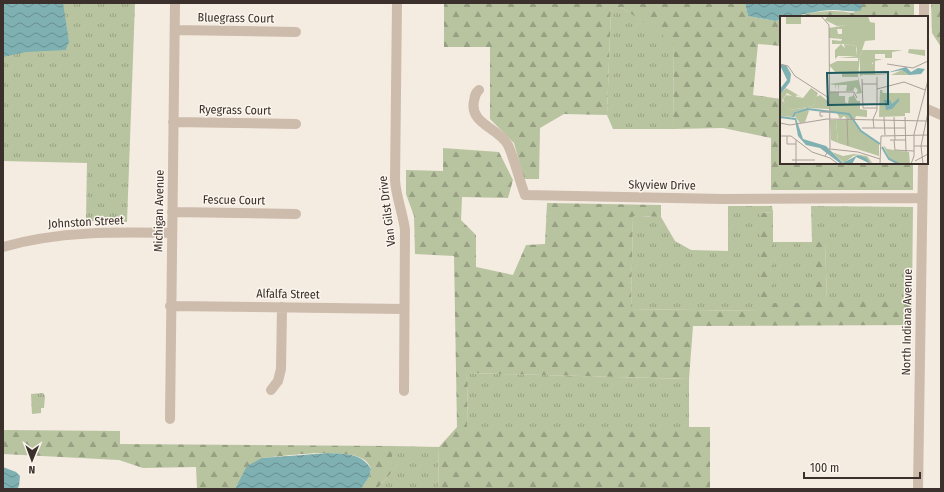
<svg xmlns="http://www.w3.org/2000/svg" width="944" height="492" font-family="'Fira Sans Condensed',sans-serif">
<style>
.grass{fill:url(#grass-tufts)}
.forest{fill:url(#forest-firs)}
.water{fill:url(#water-waves)}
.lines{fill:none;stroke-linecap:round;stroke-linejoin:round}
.minor{stroke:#cdbbac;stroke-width:10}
.labels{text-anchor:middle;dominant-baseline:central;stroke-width:3;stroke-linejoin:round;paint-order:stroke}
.street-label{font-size:12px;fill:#3b302b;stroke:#fbf5ee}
.inset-river{fill:none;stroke:#7fb0b2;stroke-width:2}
.inset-road{fill:none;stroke:#aaa098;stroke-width:1}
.view{fill:#1f5a5e;fill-opacity:0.15;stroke:#1f5a5e;stroke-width:2}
.inset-edge{fill:none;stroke:#3b302b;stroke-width:2}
</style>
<defs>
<pattern id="grass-tufts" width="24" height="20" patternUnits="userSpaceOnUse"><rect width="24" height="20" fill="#b8c4a0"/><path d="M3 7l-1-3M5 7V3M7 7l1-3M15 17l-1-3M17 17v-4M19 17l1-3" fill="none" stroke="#97a083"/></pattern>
<pattern id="forest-firs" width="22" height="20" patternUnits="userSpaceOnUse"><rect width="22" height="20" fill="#b8c4a0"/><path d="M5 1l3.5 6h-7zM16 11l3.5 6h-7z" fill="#97a083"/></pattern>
<pattern id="water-waves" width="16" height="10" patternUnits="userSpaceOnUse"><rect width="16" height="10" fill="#7fb0b2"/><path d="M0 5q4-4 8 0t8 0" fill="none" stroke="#699091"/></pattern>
</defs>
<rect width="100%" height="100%" fill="#f4ebe1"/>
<!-- grass -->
<path class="grass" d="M3,3h132l-8,219 -41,-1 1,-58 -84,-2z
M611,7h10l53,35 -1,87h-60l-6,-14z
M728,206h44l1,6 -13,1v98l-129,-2 2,-93 28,1 14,24 16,9 37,1z
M811,206l102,1 -1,94h-85l-2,-58 -13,-1 1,61h-40v-61h39z
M468,373l221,6v48h-222z
M43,393l2,3 -1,12h-3v5l-9,1 -1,-20z
M392,446l47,1 -1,42h-61l15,-17z"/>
<!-- forest -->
<path class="forest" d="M444,3h301l3,13 27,5 6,-1v26l-23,-2 -5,51 28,4v64h132v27h-142v-52l-48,-10 -50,1 1,-86 -53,-36h-10l-4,108 -43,-1 -24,14 -1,51h-15l-10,-36 -24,-24v-72h-46z
M863,3h51v14h-119c20,-6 37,-8 58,-4z
M931,3h10v44l-9,-14z
M443,148l56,4 14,28 -5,18 -46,-1 -1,23 15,15v32l37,8 13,-30 19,-1 2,-41 114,2v12l-28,-1 -2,93 129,2v-98l13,-1v91h39v-61h13l2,59h85v24l-219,1 -4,53 -221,-6 -1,54h243v62h-272l1,-42 18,-20 -3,-171 -39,-2 -1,-38 -8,-22v-24l37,1z
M3,430l117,1v13l272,2v26l-15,17h-16l8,-12 2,-8c-1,-3 -3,-6 -5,-8 -17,-15 -82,-5 -104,-3l-25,27 -2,4h-38l-1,-22 -53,1 -24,-8 -116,-6z"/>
<!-- water -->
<path class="water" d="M3,3h60l6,39 -2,4 -1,4 -40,2 -23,5z
M745,3h118l-2,7c-10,3 -17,0 -27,0 -18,0 -35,7 -53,7v3l-6,1 -27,-5z
M329,453c17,1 33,0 42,16l-2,8 -8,12h-126l12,-23 15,-8z
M3,467l13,5 4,4 -1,10 -2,3h-14z"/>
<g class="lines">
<!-- minor -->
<path class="minor" d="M397,3l-2,177c1,17 8,33 10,50l-1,161
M924,3v14
M175,30l121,2
M479,90c-4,3 -4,6 -5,11 -5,23 25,27 34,44 7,16 11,34 17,50l198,4 199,-1
M927,109l14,6
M173,122l123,2
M172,212l124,2
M3,247c55,-16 112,-15 169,-14
M170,306l234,3
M271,390l7,-9 3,-12 1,-62
M170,419l5,-416
M918,489l5,-326"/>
</g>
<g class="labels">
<!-- street labels -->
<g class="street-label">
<text transform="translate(236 18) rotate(1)">Bluegrass Court</text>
<text transform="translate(235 110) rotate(1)">Ryegrass Court</text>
<text transform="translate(662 185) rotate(1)">Skyview Drive</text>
<text transform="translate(234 200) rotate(1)">Fescue Court</text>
<text transform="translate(159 211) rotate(-89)">Michigan Avenue</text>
<text transform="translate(387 211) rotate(-97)">Van Gilst Drive</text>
<text transform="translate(86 222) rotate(-3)">Johnston Street</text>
<text transform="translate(288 294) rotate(1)">Alfalfa Street</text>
<text transform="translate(907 322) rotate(-89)">North Indiana Avenue</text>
</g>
</g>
<!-- overview -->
<g transform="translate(780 16)">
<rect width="148" height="148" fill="#f4ebe1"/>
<path d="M67,9h10v9h-15v-5h-5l1,5h-9v-6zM61,28l7,8 -3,-8 11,2 1,10h-19l-3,3v-9zM82,36h12v9l-11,14 -3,1v-20zM31,72l7,5 -5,13 -23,4 -5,-5 -2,-6 3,-4 17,3zM100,74h2l1,3h27v20h-5v3l-26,1zM26,93l3,2 -4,11 -5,1 -6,-8zM50,104h6l2,23 -7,-3zM103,129l4,4 22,3 1,12h-10l-10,-5z" fill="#b8c4a0"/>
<path d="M6,0h15v8h-15zM42,0h46l2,6 5,1v17l-10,1 -3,9h41l-11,2v6h-7v-4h-10v5h8l-8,2v13l16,1 11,-5 7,5h14h-60l7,-11h3l1,-12h-12l-2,4 -2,21 4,16 -6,1 2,-4 -3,-3 -2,4h-7l1,-6h-8v6l-1,-6h-2l-1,4v-4l-6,-1 29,-4v-3h-16v-4h-6l-7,-8 8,-4h21v-3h-20l19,-2v-7l-1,-3 -11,-2 4,8 -4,-1 -1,-7h-12v-4l9,1 1,-2 -13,-1v-4h27l1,-9 -20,1 -12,-6 2,-3zM129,33l16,1v6l-17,-3zM6,72l17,10 -6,-3 -2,3 -8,-5 -5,7 8,10 23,-4 3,-9 4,-2 9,7v7l-23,-1 -11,4 -2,5 -13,-1v-21zM50,76h9v4h6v6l3,2 1,-7 4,-1v-3l4,8h3v8l7,1v7l-11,-1 -1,3h-8l-3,-3 -4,3 -3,-6 -7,-1zM52,136l11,4 11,-2 13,2 6,8 -15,-9 -5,1 -9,7z" fill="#b8c4a0"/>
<path d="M56,104h16l9,12 18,12v12l-41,-13z" fill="#b8c4a0"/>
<path d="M0,49h6l5,9 -1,8 -10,13v-6l7,-9zM126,51l5,5 7,-4 7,1 -4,5 -12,1 -7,-5 -16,3zM119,82v3l-7,8 -6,1 -2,-10h6l2,4zM0,100l16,2 7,21 23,7 17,17 15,-8 8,3 5,6 -15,-7 -4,7h-11l-21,-16 -14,-3 -8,-9 -3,-16 -15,-2z" fill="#7fb0b2"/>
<path class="inset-river" d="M13,101l2,-4 12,-4 42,5 12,17 19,13M102,131l7,12 10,5"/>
<path class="inset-road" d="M41,0l8,9 1,123 -5,8M0,48l8,2 7,10 34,22M107,48l26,4 15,-7M82,63l1,29h14M82,68h15M97,73l27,-7 21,8M49,76h25l3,6M43,100h-3v-4h9M104,101l1,18M114,101l1,23M125,101l1,35M67,103l1,27M0,107l10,2 37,-6 101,2M82,112h43M94,112l-1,-9 4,-9v-33M0,120h11l21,16 18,6 8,6M7,120v8h9M16,124v24M110,124h16M114,124l1,10 19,1M134,130h14M50,133l28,3 22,7M12,144h23M135,145l13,-7M100,148l1,-28 47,-1M131,148l3,-8v-22l14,-54M143,148l-2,-18 7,-34"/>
<path class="view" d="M108,56v32l-60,1 -1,-32z"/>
<rect width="148" height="148" class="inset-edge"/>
</g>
<!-- border -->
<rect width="944" height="492" fill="none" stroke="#3b302b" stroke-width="8"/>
<!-- north arrow -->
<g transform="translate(32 460) rotate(181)" stroke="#fbf5ee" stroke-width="3" paint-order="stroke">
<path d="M0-3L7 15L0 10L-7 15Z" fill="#3b302b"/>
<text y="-6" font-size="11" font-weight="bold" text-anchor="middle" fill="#3b302b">N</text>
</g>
<!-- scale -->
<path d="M804 472v6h116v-6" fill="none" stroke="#3b302b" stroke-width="2"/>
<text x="810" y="472" font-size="12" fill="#3b302b" stroke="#fbf5ee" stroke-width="3" paint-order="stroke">100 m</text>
</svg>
